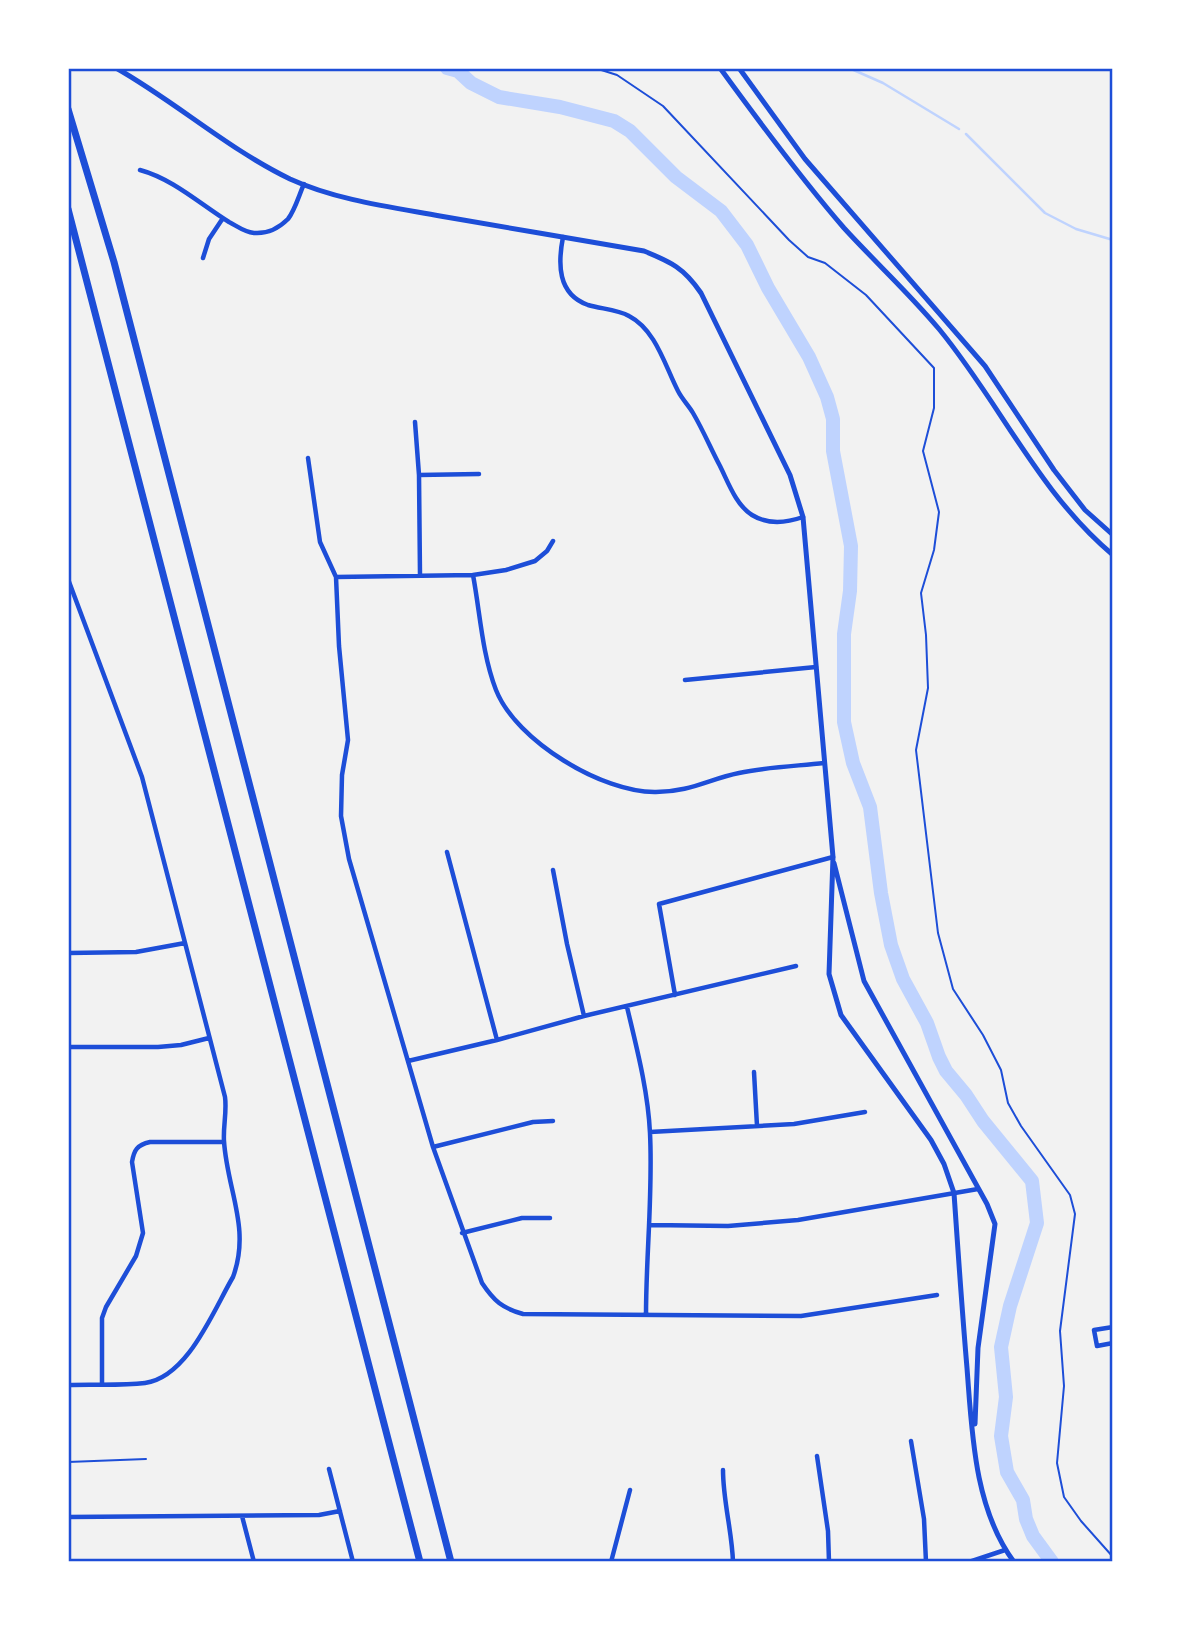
<svg xmlns="http://www.w3.org/2000/svg" width="1181" height="1630" font-family="'Exo 2',sans-serif">
<style>
.lines{fill:none;stroke-linecap:round;stroke-linejoin:round}
.stream{stroke:#bfd3fe;stroke-width:2.5}
.river{stroke:#bfd3fe;stroke-width:14}
.path{stroke:#1d4ed8;stroke-width:2}
.minor{stroke:#1d4ed8;stroke-width:4.5}
.tertiary{stroke:#1d4ed8;stroke-width:5}
.secondary{stroke:#1d4ed8;stroke-width:5}
.motorway{stroke:#1d4ed8;stroke-width:7}
.neatline{fill:none;stroke:#1d4ed8;stroke-width:2.5}
</style>
<rect width="100%" height="100%" fill="#f2f2f2"/>
<g class="lines">
<!-- stream -->
<path class="stream" d="M849,68l34,15 76,46
M966,134l79,79 31,16 37,11"/>
<!-- river -->
<path class="river" d="M447,68l11,3 13,12 28,14 61,10 54,14 16,10 46,46 45,34 26,34 21,43 41,69 18,40 6,22v32l18,95 -1,45 -6,43v88l9,41 17,44 11,86 10,52 12,34 24,44 12,34 7,14 20,24 17,26 49,60 5,42 -27,83 -9,41 5,50 -5,39 6,36 16,28 3,19 7,17 19,26"/>
<!-- path -->
<path class="path" d="M595,68l22,7 46,31 126,134 19,17 17,6 41,32 68,73v40l-11,43 16,61 -5,38 -13,43 5,42 2,53 -12,62 22,183 15,56 30,46 18,35 7,33 13,23 49,69 5,19 -15,117 4,55 -7,77 7,34 17,24 32,36
M68,1462l78,-3"/>
<!-- minor -->
<path class="minor" d="M140,170c33,9 60,34 89,52 8,4 15,10 25,11 13,1 25,-5 34,-14 7,-9 11,-24 16,-35
M563,237c-5,26 -6,57 25,68 13,4 29,4 41,11 27,14 36,50 49,75 4,8 11,15 15,22 10,17 18,36 27,53 8,16 16,39 32,49 16,10 34,8 51,2
M203,258l6,-19 14,-21
M415,422l4,53 1,100
M308,458l12,84 16,35 3,69 9,94 -6,35 -1,41 8,43 84,288 49,136c12,18 20,25 41,31l278,2 136,-21
M419,475l60,-1
M473,575c7,37 9,79 23,115 20,51 107,103 160,102 34,0 53,-13 83,-19 28,-6 58,-7 85,-10
M336,577l137,-2 33,-5 29,-9 12,-10 6,-10
M68,579l74,198 83,320c2,15 -2,29 -1,44 3,49 27,87 9,136 -20,34 -45,100 -88,106 -25,3 -52,1 -77,2
M685,680l131,-13
M447,852l50,188
M553,870l14,74 17,72
M68,953l68,-1 49,-9
M675,995l-16,-91 174,-47
M627,1007c10,42 21,84 23,126 3,61 -4,121 -4,182
M68,1047h90l23,-2 28,-7
M408,1061l89,-21 87,-24 212,-50
M754,1072l3,54
M650,1132l144,-8 71,-12
M433,1147l100,-25 20,-1
M651,1225l77,1 70,-6 180,-31
M462,1233l60,-15h28
M1113,1327l-19,3 3,16 16,-3
M102,1384v-66l4,-11 30,-51 7,-23 -11,-71c2,-12 5,-17 18,-20h74
M911,1441l13,78 2,43
M817,1456l11,75 1,31
M329,1469l24,93
M723,1470c0,31 9,61 10,92
M242,1516l12,46
M68,1517l251,-2 21,-4
M611,1562l19,-72
M969,1562l36,-12"/>
<!-- tertiary -->
<path class="tertiary" d="M116,68c60,34 112,81 174,111 46,21 100,28 150,37 68,12 136,23 204,35 27,11 40,17 57,42l89,182 13,42 30,340 -4,117 12,41 90,125 13,24 10,29c4,58 8,117 13,175 5,64 7,140 47,194
M834,863l30,118 123,223 8,20 -17,124 -3,76"/>
<!-- secondary -->
<path class="secondary" d="M720,68c40,55 80,109 124,160 31,34 65,65 95,101 61,74 100,164 174,226
M739,68l66,91 180,207 69,104 31,40 28,25"/>
<!-- motorway -->
<path class="motorway" d="M68,109l46,153 337,1300
M68,209l352,1353"/>
</g>
<!-- border -->
<rect width="1181" height="1630" fill="none" stroke="#ffffff" stroke-width="140"/>
<rect x="70" y="70" width="1041" height="1490" class="neatline"/>
</svg>
